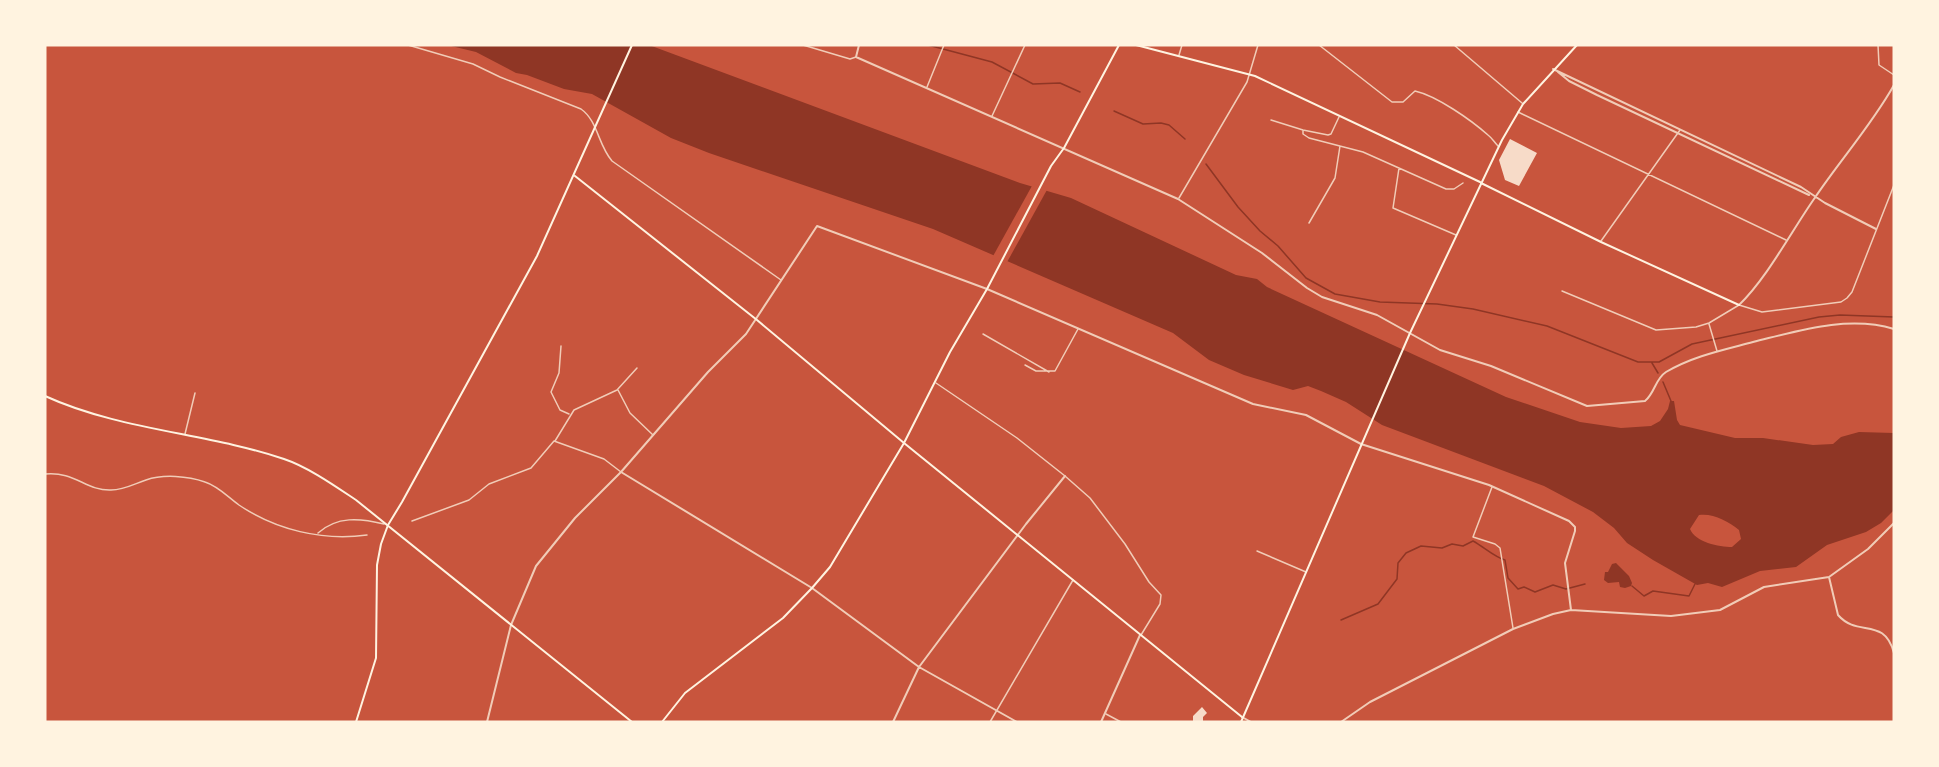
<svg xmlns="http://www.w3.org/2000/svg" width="1939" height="767" font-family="'Source Sans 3',sans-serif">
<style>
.water{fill:#8f3625;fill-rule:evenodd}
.pier{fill:#c8553d}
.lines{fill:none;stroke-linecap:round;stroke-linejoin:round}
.stream{stroke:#8f3625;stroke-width:1.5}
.building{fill:#f7dbc8}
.minor{stroke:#f1ccb7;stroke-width:1.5}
.tertiary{stroke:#f1ccb7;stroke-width:2}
.secondary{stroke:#fff3e0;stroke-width:2}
.primary{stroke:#fff3e0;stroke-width:2}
</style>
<rect width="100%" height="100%" fill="#c8553d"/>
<!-- water -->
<path class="water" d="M447,45h202l371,138 51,15 165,77 21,4 10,8 239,110 74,25 41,6 30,-2 9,-5 8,-12 2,-8h4l3,19 3,5 55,13h28l50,7 20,-1 8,-7 18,-5 35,1v77l-13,13 -15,9 -39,13 -31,22 -36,4 -38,16 -14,-4 -11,2 -44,-25 -26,-17 -13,-15 -21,-16 -49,-26 -162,-61 -36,-23 -25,-11 -13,-5 -15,4 -49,-15 -35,-15 -36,-27 -240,-104 -224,-76 -38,-15 -79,-44 -28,-5 -37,-14 -11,-2 -40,-21zM1699,515c14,-2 29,6 40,15l2,9 -9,8c-13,0 -37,-5 -42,-18z
M1616,563l13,13 3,7 -1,3 -6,2 -5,-1 -1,-5 -11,1 -4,-3 1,-8h3l4,-8z"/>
<!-- pier -->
<path class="pier" d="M1033,184l15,4 -42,76 -14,-6z"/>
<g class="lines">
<!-- stream -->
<path class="stream" d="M928,45l64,17 41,22 27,-1 20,9
M1114,111l29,13 18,-1 8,2 16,14
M1206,164l32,43 22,24 18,15 28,32 29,16 45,8 57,2 36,5 74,17 91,36h21l33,-18 127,-27 21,-2 54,2
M1652,363l6,10
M1663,382l8,19
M1632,586l12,10 9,-5 36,5 6,-12
M1341,620l37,-16 19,-25 1,-16 8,-10 15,-7 21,2 10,-4 11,2 10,-5c11,6 21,16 32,19l3,18 10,11 6,-2 11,5 18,-7 13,4 19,-5"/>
</g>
<!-- building -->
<path class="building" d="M1510,139l27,14 -18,33 -14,-6 -6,-20z
M1202,707l5,6 -4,4v5h-10v-6z"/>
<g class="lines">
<!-- minor -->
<path class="minor" d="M408,45l65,19 27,13 81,32c17,12 17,36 31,52l169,119
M803,45l47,14 6,-2
M1319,45l73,57h11l12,-11c22,5 56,29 73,44 4,3 6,7 10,11
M1454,45l68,58
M1878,45l1,20 15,10
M1179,55l3,-10
M927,87l17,-42
M1518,112l268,128
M992,116l33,-71
M1271,120l32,10 25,5 3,-1 8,-17
M1303,130v4l6,4 54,14 83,37h8l9,-6
M1399,168l-6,40 63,27
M1179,198l68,-116 11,-37
M1309,223l26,-45 5,-32
M1601,241l79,-111
M1562,291l94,39 40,-3 13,-4 30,-18 23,7 79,-10 6,-4 5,-6 42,-107
M1709,324l8,27
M983,334l66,38
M561,346l-2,27 -8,19 9,18 9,4
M1025,365l11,6h19l23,-42
M936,383l81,55 48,38 25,22 35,46 24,38 12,13 -1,9 -19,31
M618,390l12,23 23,22
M185,434l10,-41
M555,441l19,-31 43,-20 20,-22
M45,474c30,-3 41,17 66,16 13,0 23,-6 35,-10 17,-6 42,-4 59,2 13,4 23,15 34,23 37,25 83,36 128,30
M1492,487l-19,50 22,7 5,4 13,80
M412,521l57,-21 20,-16 42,-16 23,-27 50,18 17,13
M318,533c19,-17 42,-15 66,-9
M1257,551l49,21
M1106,714l15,8
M990,722l83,-142"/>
<!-- tertiary -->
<path class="tertiary" d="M859,45l-3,12 322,142 84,54 45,35 15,9 55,18 63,35 51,16 96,40 58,-5c10,-8 10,-22 21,-29 27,-16 57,-22 87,-30 45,-11 95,-27 141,-13
M1553,69l248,118 24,16 51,26
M1558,72l11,9 28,14 212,100
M1739,305c28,-27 52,-73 75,-106 26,-39 57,-73 80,-114
M621,472l191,116 107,79 98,55
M1829,577l9,38c20,23 46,1 56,38
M1242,717l9,5
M487,722l24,-97 25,-59 39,-48 46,-46 87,-100 38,-38 71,-108 170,63 266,115 53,11 55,29 128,41 80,36 6,6v4l-10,32 6,47
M893,722l26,-55 107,-143 39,-48
M1101,722l39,-87
M1341,722l29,-20 143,-73 40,-15 18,-4 100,6 49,-6 44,-23 65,-10 39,-28 26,-26"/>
<!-- secondary -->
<path class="secondary" d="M575,176l182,144 147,123 338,274
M1481,183l120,59 138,63
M356,722l20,-64 1,-93 4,-21 7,-19 14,-23 135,-246 95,-211
M662,722l23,-29 98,-75 29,-30 18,-21 74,-124 46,-91 37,-63 64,-123 13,-18 55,-103"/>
<!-- primary -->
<path class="primary" d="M1136,45l119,31 225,106
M45,396c74,34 162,37 239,63 24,8 51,27 72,41l276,222
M1241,722l169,-389 92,-193 21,-36 54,-59"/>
</g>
<!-- border -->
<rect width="1939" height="767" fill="none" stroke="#fff3e0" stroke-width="93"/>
</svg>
